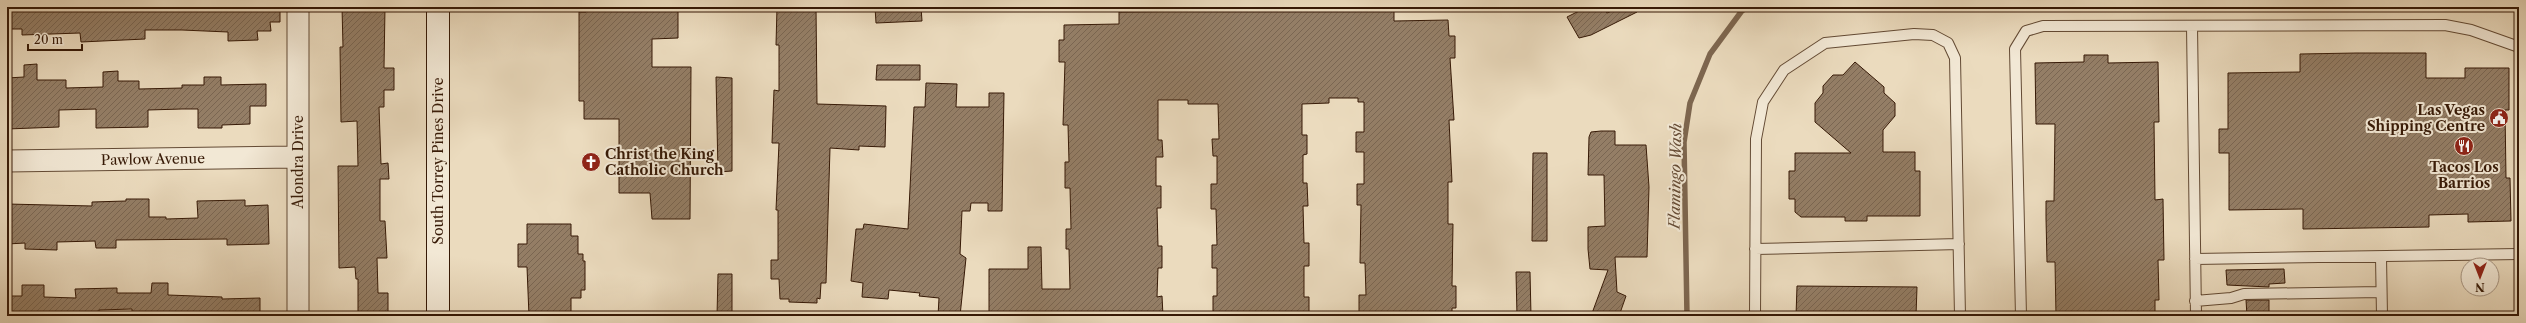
<svg xmlns="http://www.w3.org/2000/svg" width="2526" height="323" font-family="'Libre Caslon Text',serif">
<style>
.lines{fill:none;stroke-linecap:round;stroke-linejoin:round}
.stream{stroke:#7d664f;stroke-width:5.5}
.building{fill:url(#building-hatch);stroke:#361906}
.service-casing{stroke:#634a34;stroke-width:12}
.minor-casing{stroke:#634a34;stroke-width:23}
.secondary-casing{stroke:#361906;stroke-width:24}
.service{stroke:#f2e8d5;stroke-width:10}
.minor{stroke:#f2e8d5;stroke-width:21}
.secondary{stroke:#f2e8d5;stroke-width:22}
.labels{text-anchor:middle;dominant-baseline:central;stroke-width:4;stroke-linejoin:round;paint-order:stroke}
.poi-label{font-size:14px;font-weight:bold;fill:#361906;stroke:#f2e8d5;text-anchor:end}
.street-label{font-size:14px;fill:#361906;stroke:#f2e8d5}
.water-label{font-size:15px;font-style:italic;fill:#664c36;stroke:#f2e8d5}
</style>
<defs>
<pattern id="building-hatch" width="6" height="6" patternUnits="userSpaceOnUse"><rect width="6" height="6" fill="#947e66"/><path d="M-1 1l2-2M0 6l6-6M5 7l2-2" fill="none" stroke="#7a6652"/></pattern>
</defs>
<rect width="100%" height="100%" fill="#ebdbbe"/>
<filter id="stains"><feTurbulence type="fractalNoise" baseFrequency=".005" numOctaves="4"/><feColorMatrix values="0 0 0 0 .2 0 0 0 0 .09 0 0 0 0 .02 0 0 0 .5 -.17"/></filter>
<radialGradient id="worn" r=".72"><stop offset=".6" stop-color="#630" stop-opacity="0"/><stop offset="1" stop-color="#630" stop-opacity=".3"/></radialGradient>
<g class="lines">
<!-- stream -->
<path class="stream" d="M1687,316l-3,-174 6,-39 20,-49 31,-42 6,-5"/>
</g>
<!-- building -->
<path class="building" d="M7,7h57v2l216,-2v15h-10l1,9h-14l1,9 -30,1v-9l-46,-2h-37v9l-64,3 -1,-9 -58,2v-6h-15z
M342,7h43l-1,61h10v22h-10v17h-5l2,57 7,-1 1,16h-9v42h5l2,37h-10l1,35h10v23h-30v-37h-2l-1,-12 -16,1 -1,-102h20l-1,-45 -16,1 -1,-75h3z
M592,7h22l3,2 61,-2v31l-26,1v28h39l-1,152h-38l-2,-26h-31v-74h-35v-18h-5v-89h7z
M777,7h39l1,97 69,2 -1,41 -26,-1v4l-29,-2 -4,135h-5l-1,16 -3,-1v5l-28,-1v-3h-9l-1,-20h-8v-19h7v-50h-2l3,-67h-7l2,-53 5,1v-46h-3z
M875,7h46l1,14 -46,2z
M1587,7h17l3,6 14,-6h14l2,5 -46,23 -12,3 -12,-21z
M1394,9v12l54,-1 1,16h6v22h-5l4,62h-5l3,62h-4v42h5l-1,62h4v22h-4v8l-93,-1v-20h7l-1,-32h-5l1,-58h-4v-21h7v-32h-8v-20h8v-30h-6v-4h-29v5l-27,1v31h5v19l-4,1v28h4l1,23h-5l1,37h5v23h-5v31h5v19h-96v-20h4v-28h-5v-23h5l-1,-36h-5v-25h6v-28h-4l-1,-17h7l-1,-35h-30v-4h-30v40h4l1,17h-7v29h5v22h-4l1,38h4v22h-4l-1,29 5,-1 1,20h-93v-4h-28v4h-53v-47h39v-22h13l1,42h28l-1,-40h-3v-20h5l-1,-41h-5v-26h4l-1,-37h-5l2,-63h-6v-22h5v-15l55,-1v-12z
M2356,53h70v25h39v-10h44v42h-4l1,68h4l1,43 -43,1v-8l-39,1v12l-126,2v-20l-74,1v-57h-10v-24h9v-56l72,-1v-18z
M2084,55h24v8l50,-1 1,60h-5l1,78 8,-1 1,61h-6l1,40h-4v15l-99,1 -1,-54h-8l-1,-44v-17h8l1,-77h-19l-1,-61 49,-1z
M1855,62l29,25v6l11,10v13l-12,14v22h32v19h5v45h-53v5h-22v-4h-44l-6,-5v-13h-6v-28h6v-18h56l-36,-31v-19l8,-10v-7l10,-11h10z
M37,64v16h29v8l37,-1v-15l15,-1v10h21v8l43,-1v-3h22v-8h17v8l45,-1v22h-16v18l-28,1v3h-24v-19h-16l-34,1v17l-52,1v-19l-37,1v17l-52,2v-51l17,-1v-12z
M877,65h43v15h-44z
M716,77l16,1v93l-14,1z
M926,83l31,1 -1,23h33v-14h15l-2,118h-14v-8h-17l-1,8h-8l-2,43 6,4 -6,58h-22l1,-18 -20,-2 1,-3 -31,-3 -1,9 -26,-2 1,-14 -12,-2 5,-52h7l1,-5 44,5 6,-122h11z
M1601,131h14v14h31l3,42 -2,70h-32l2,35 9,4 -7,20h-28l17,-46 -18,-1 -2,-20v-22l17,-1 -1,-51h-16l1,-38 2,-5z
M1533,153h14v88h-15z
M126,199h23v18h17v2l32,-1 -1,-17 48,-1v6l23,-1 1,39 -42,1v-6l-111,1v8h-20l-1,-7 -38,1v8l-32,-1v-6l-18,1v-40l85,2v-4l34,-1z
M527,224h44v12h7v18h5v7h2v29h-4v8h-10v18h-42l-2,-49h-9v-23h9z
M2284,269l1,14 -16,1v3l-42,-2 -1,-15z
M1516,272h14l1,44h-14z
M718,274h14v42h-15z
M152,283h16v12l54,2v2l38,-1v18h-117l-11,-1v-6l-33,1v6h-92v-20h15v-11h22v12l32,1 -1,-9 42,-1v5h34z
M1797,286l120,1 -1,29h-120z
M2246,300h23v16h-22z"/>
<g class="lines">
<defs>
<path id="service" d="M2192,26l4,290
M1755,249l204,-5
M2381,257l1,59
M2195,259l324,-5
M2195,301l36,-3 13,-4 137,-2
M1755,316l1,-177 7,-37 21,-32 41,-27 89,-9 19,1 15,8 7,15 5,258
M2021,316l-6,-267 11,-18 17,-5 402,-1 26,5 48,17"/>
<path id="minor" d="M298,7v309
M7,161l291,-4"/>
<path id="secondary" d="M438,316v-309"/>
</defs>
<!-- service casing -->
<use href="#service" class="service-casing"/>
<!-- minor casing -->
<use href="#minor" class="minor-casing"/>
<!-- secondary casing -->
<use href="#secondary" class="secondary-casing"/>
<!-- service -->
<use href="#service" class="service"/>
<!-- minor -->
<use href="#minor" class="minor"/>
<!-- secondary -->
<use href="#secondary" class="secondary"/>
</g>
<!-- icons -->
<defs>
<symbol id="civic-disc" viewBox="-11 -11 22 22"><circle r="9.5" fill="#8f2418" stroke="#f2e8d5"/><path d="M-.6-6.5H3V-4.5H.6V-3L4-1V1h2V6H-6V1h2V-1L-.6-3ZM-1.2 2.5V6h2.4V2.5Z" fill="#fff"/></symbol>
<symbol id="restaurant-disc" viewBox="-11 -11 22 22"><circle r="9.5" fill="#8f2418" stroke="#f2e8d5"/><path d="M-5-6h1v4h1v-4h1v4h1v-4h1v5L-1.5 .5V6h-2V.5L-5-1ZM5-6V6H3V1.5H1.5Q1.5-4 5-6Z" fill="#fff"/></symbol>
<symbol id="church-disc" viewBox="-11 -11 22 22"><circle r="9.5" fill="#8f2418" stroke="#f2e8d5"/><path d="M-1.2-6h2.4v3.5h3.3v2.4h-3.3V6h-2.4V-.1h-3.3v-2.4h3.3Z" fill="#fff"/></symbol>
</defs>
<g fill-rule="evenodd">
<use href="#civic-disc" x="2488" y="107" width="22" height="22"/>
<use href="#restaurant-disc" x="2453" y="135" width="22" height="22"/>
<use href="#church-disc" x="580" y="151" width="22" height="22"/>
</g>
<g class="labels">
<!-- poi labels -->
<g class="poi-label">
<text x="2485" y="110">Las Vegas<tspan x="2485" dy="16">Shipping Centre</tspan></text>
<text x="605" y="154" text-anchor="start">Christ the King<tspan x="605" dy="16">Catholic Church</tspan></text>
<text x="2464" y="167" text-anchor="middle">Tacos Los<tspan x="2464" dy="16">Barrios</tspan></text>
</g>
<!-- street labels -->
<g class="street-label">
<text transform="translate(153 159) rotate(-1)">Pawlow Avenue</text>
<text transform="translate(438 161) rotate(-90)">South Torrey Pines Drive</text>
<text transform="translate(298 162) rotate(-90)">Alondra Drive</text>
</g>
<!-- water labels -->
<g class="water-label">
<text transform="translate(1675 176) rotate(-89)">Flamingo Wash</text>
</g>
</g>
<!-- margin -->
<rect width="2526" height="323" fill="none" stroke="#ebdbbe" stroke-width="24"/>
<rect x="8" y="8" width="2510" height="307" fill="none" stroke="#361906" stroke-width="2"/>
<rect x="12" y="12" width="2502" height="299" fill="none" stroke="#361906"/>
<!-- north arrow -->
<g transform="translate(2480 277) rotate(180)"><circle r="19" fill="#f2e8d5" stroke="#a79582"/>
<path d="M0-3L7 15L0 10L-7 15Z" fill="#8f2418"/>
<text y="-6" font-size="11" font-weight="bold" text-anchor="middle" fill="#361906">N</text>
</g>
<!-- scale -->
<path d="M28 44v6h54v-6" fill="none" stroke="#361906" stroke-width="2"/>
<text x="34" y="44" font-size="12" fill="#361906" stroke="#f2e8d5" stroke-width="3" paint-order="stroke">20 m</text>
<rect width="100%" height="100%" filter="url(#stains)"/>
<rect width="100%" height="100%" fill="url(#worn)"/>
</svg>
